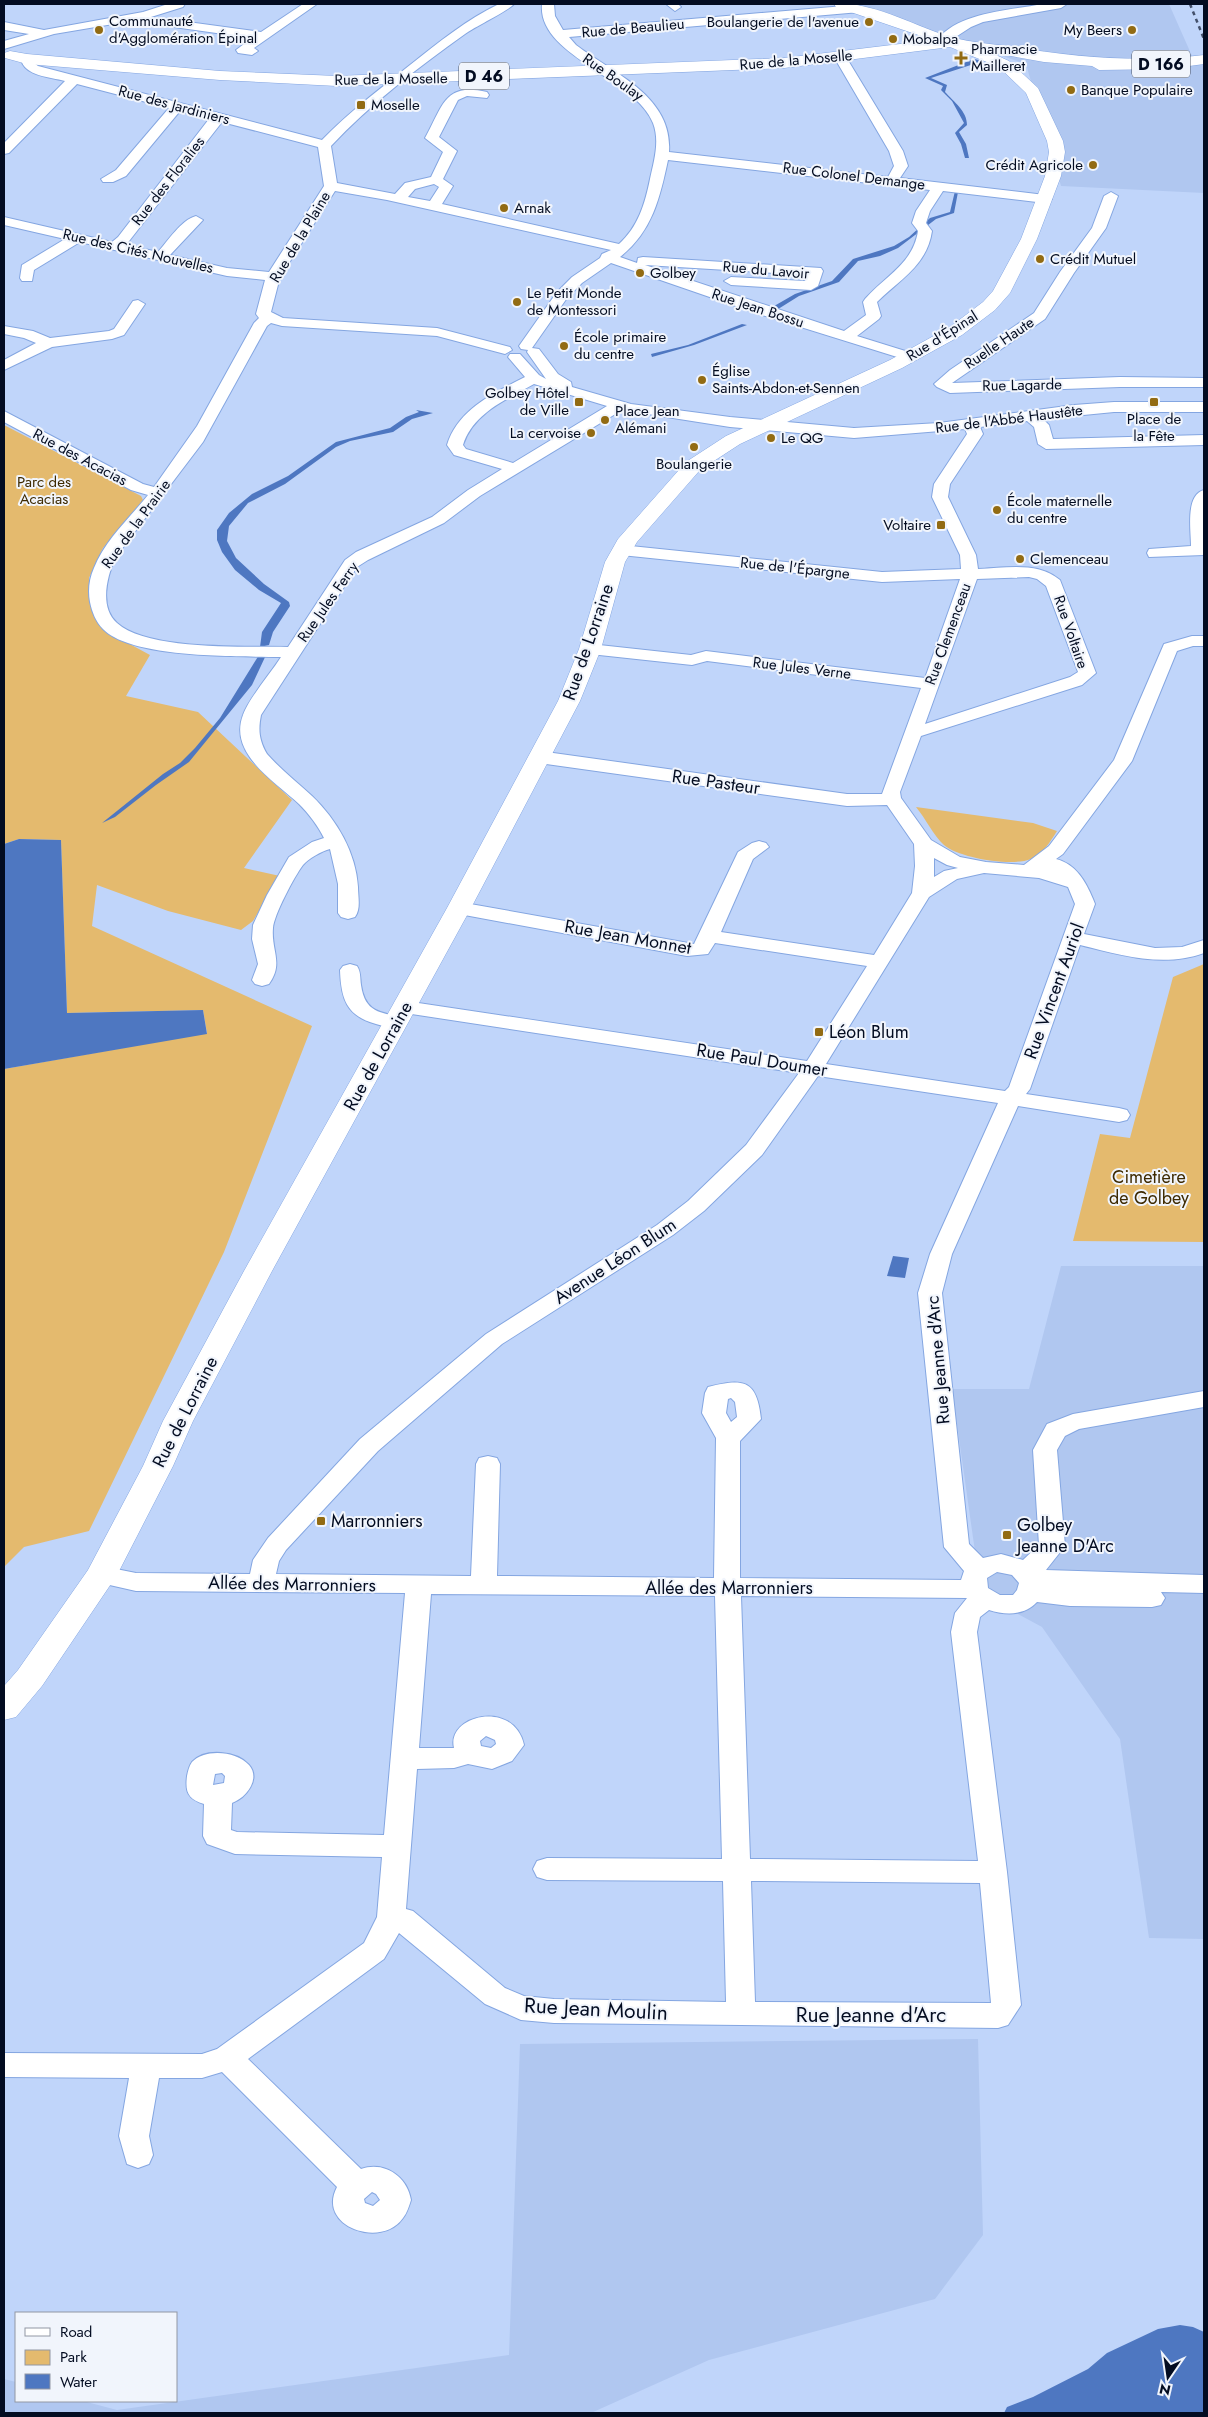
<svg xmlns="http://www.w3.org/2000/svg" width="1208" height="2417" font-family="Jost,sans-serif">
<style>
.built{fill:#b0c7f0}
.green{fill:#e4ba6e}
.water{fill:#4e77c1}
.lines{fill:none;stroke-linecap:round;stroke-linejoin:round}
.minor-casing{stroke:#84a6e1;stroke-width:2}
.major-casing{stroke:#84a6e1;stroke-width:1}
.minor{fill:#fff;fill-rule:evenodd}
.major{fill:#fff;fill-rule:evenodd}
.rail{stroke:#43506b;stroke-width:2.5;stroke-dasharray:4 4;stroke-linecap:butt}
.poi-dot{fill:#926b13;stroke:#f1f5fc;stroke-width:2}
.labels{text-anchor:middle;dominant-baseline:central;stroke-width:4;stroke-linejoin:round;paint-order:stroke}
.far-poi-label{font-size:15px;fill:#030c21;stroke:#f1f5fc;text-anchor:start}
.far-street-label{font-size:15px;fill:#030c21;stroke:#f1f5fc}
.far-park-label{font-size:15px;fill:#3e2a01;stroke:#f1f5fc}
.shield{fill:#f1f5fc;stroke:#4a5263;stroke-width:1}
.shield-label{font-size:16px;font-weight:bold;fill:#030c21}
.street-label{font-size:18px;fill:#030c21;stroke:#f1f5fc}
.poi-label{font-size:18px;fill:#030c21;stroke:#f1f5fc;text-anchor:start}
.park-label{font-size:18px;fill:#3e2a01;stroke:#f1f5fc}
.near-street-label{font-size:21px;fill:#030c21;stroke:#f1f5fc}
</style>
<rect width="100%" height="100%" fill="#c0d5fa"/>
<!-- built -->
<path class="built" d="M848,4h321l27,61 8,-1v129l-143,-7 -35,-122z
M1061,1266h143v673l-55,-1 -29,-199 -78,-112 -61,-33 -29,-205h77z
M978,2039l5,196 -48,64 -226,61 -118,53h-587v-34l12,3v19h67l34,9 392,-55 11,-311z"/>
<!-- green -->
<path class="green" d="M4,425l137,71 2,4 -40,48 -14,30 2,27 11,24 48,26 -24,41 72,16 94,88 -48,68 36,8 -27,45 -12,9 -73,-19 -71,-26 -5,41 220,100 -88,226 -135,279 -65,16 -20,20v-498l203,-36 -4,-23 -136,3 -6,-173 -42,-1 -15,5z
M916,807l117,16 24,8c-7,11 -14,23 -26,28 -19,8 -72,-1 -87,-14 -11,-10 -18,-26 -28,-38z
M1204,964v278l-131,-1 27,-107 30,4 43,-161z"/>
<!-- water -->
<path class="water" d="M974,59l9,2 -52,17 16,7 -2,7c9,10 22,19 22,33l-8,7 7,12 3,14h-4l-4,-14 -6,-11 9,-10 -12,-22 -11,-11 2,-4 -18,-8z
M955,191l3,1 -4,21 -18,6 -38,29 -18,8 -22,5 -19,21 -40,14 -24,15 -6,-2 26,-15 37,-13 21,-22 41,-13 15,-9 21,-19 20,-6z
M742,324l5,1 -53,20 -42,12 -1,-3 37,-9z
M416,410l17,3 -21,6 -19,13 -43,9 -14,6 -51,37 -37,19 -19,23 -2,15 9,17 28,26 25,18 1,4 -17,26 -4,13 -9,2 2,-15 19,-29 -22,-13 -24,-20 -13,-18 -5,-12v-10l12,-17 23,-19 36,-18 48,-34 54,-14 16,-11 13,-5z
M259,655h7l-14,30 -63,77 -33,23 -41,32 -13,6 61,-49 17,-11 15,-15 25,-30z
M19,839l42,1 6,173 136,-3 4,24 -203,35v-225z
M893,1256l16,2 -4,20 -18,-2z
M1180,2325l13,2 11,5v81h-200l3,-6 26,-10 55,-28 19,-16 51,-24z"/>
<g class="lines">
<defs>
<path id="minor" d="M168,4h17l-2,3 -32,10 110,15 42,-28h14l-63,44 4,3 -6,4 -14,-2 -2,-3 16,-12 -121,-17 -77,13 -50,15v-8l25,-7 -25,-4v-8l40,8 99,-18z
M499,4h15c-6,7 -38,22 -49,30 -46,33 -95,70 -134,112l6,37 58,11 10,-11 26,-6 12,-25 -18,-14c18,-32 19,-56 62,-46l2,3 -2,3 -20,-2 -9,4 -19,37 18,14 -14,28 10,7 -11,18 177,40c19,-17 26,-40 31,-65 4,-18 10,-38 3,-56 -17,-45 -116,-67 -111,-119h12l1,12 8,14 293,-25 4,1 2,3 -2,3 -291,25 7,8c38,29 97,51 93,107l219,25 6,-11 -5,-15 -55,-94 6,-4 6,4 57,94 5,15 -8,12 145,17 7,4 -7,4 -102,-12 -13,20 -4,12 6,8c-5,35 -33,49 -55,71l4,14 -2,3 -22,17 58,18 2,3 -7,4 -151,-47 -148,-51 -29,20 -15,15 -35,50 7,1 19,25 13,8 1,5 59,17 99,13 124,11 85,-5 135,-18 40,-3h90v10h-90l-71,7 6,6 4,14 151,-4v10l-158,4 -8,-5 -4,-17 -7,-6 -47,6 3,7 -33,50 -2,13 28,58 2,14c28,-1 59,-8 82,11l36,93 -14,12 -161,51 -21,56 1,6 30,42 29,17 26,5 38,3 25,-19 65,-86 50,-116 28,-8h12v10h-11l-16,5 -45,110 -69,93 -7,5c20,5 30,23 37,40l2,5 -11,30 71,14 27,-1 22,-7v13c-41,15 -83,2 -124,-8l-50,144 -4,5 93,14 8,2 3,5 -3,5 -8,2 -101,-16 -66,148 -10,39 27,251 14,14 18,-4 22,6 16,-15 -6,-95 14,-26 26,-10 131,-23v16l-125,22 -14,7 -8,14 8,96 -19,24 158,5v18l-43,-1 4,6 -4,7 -9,2 -82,-1 -33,-4c-13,14 -32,13 -48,8l-9,7 -3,15 30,240 14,133 -13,20 -10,3 -444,-5 -33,-3 -36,-16 -86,-71 -15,26 -136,100 113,110c23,-8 46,7 50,31 -2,6 -4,13 -8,18 -21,31 -87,9 -66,-31l-115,-115 -20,6h-43l-10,58 4,19 -4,9 -11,4 -11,-4 -8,-28 10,-58 -125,-1v-24l198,1 15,-5 147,-106 13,-26 5,-60 -147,-3 -28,-10 -4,-8 1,-32c-16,-5 -19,-12 -17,-28 1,-5 2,-10 5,-14 13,-14 45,-11 57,3 12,14 -3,33 -17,38l-1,27 6,2 147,3 21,-242 -269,-2 -44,-10 -4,-6 4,-6 9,-3 35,7 114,1 3,-14 15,-22 92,-99 126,-105 171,-109 31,-24 58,-56 53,-72 -394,-60 -7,-2 -3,-4 3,-4 7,-2 402,60 60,-95 -152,-23 -7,11 -21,2 -228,-42 -7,-2 -3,-4 3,-4 7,-2 235,42 44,-92 14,-9 7,-2 7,2 3,4 -16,12 -32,73 153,23 38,-62 3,-27 -1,-22 -27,-39 -40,1 -308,-43 -7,-2 -2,-4 2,-4 7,-2 308,43h35l39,-106 -214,-27 -15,4 -102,-11 -6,-1 -3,-4 3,-4 6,-1 101,11 15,-4 219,27 35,-99 -78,3 -261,-27 -6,-1 -2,-4 2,-4 6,-1 261,27 79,-3 -1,-14 -28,-58 2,-13 33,-50 -2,-5 -111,9 -124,-11 -108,-17 -142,86 -36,27 -76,37 -11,7 -96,148c-3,15 -2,25 6,39 14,16 30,28 45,42 25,24 44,57 46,91 0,10 3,22 -3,30l-7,2 -7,-2 -3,-4v-29l-8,-35c-8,2 -22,10 -27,16 -9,12 -29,50 -30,63 -2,23 11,35 -4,56l-7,2 -7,-2 -3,-4 6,-16 -6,-25 1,-14 14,-30 22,-38 23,-15 12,-4c-6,-12 -15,-24 -25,-34 -23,-22 -71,-50 -56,-89 6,-17 28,-42 38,-58 -41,-1 -149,2 -178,-28 -7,-7 -11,-17 -13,-27 -2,-11 -1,-23 4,-34 11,-28 35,-49 54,-73l-17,-5 -127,-68v-11l139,73 11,3 43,-61 57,-103 5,-5 -3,-4 9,-34 -38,-4 -147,-34 -46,28 -2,11h-10l-2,-3 2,-13 43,-26 -61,-14v-8l108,25 6,-5 91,-118 -29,-8 -54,65 -13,6h-10l-2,-3 15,-9 53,-62 -92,-24 -68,69 -5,1v-11l61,-62c-15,-4 -41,-5 -44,-22l2,-3h8l3,7 4,3 284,74c27,-28 58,-51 88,-75 29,-23 56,-45 89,-61zM222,122l96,25 6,39 -55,86 -42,-4 -57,-13 33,-35 -7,-4c-15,4 -28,25 -38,36l-32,-7zM668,160l262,30 -14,21 -4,12 6,8c-5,33 -33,45 -53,68l-2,3 3,13 -22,16 -199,-66 163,10 -3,6 -74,-4 -7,4 7,4 80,5 7,-4 5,-15 -2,-3 -178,-11 -5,1 -1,5 -17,-6c32,-25 40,-59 48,-97zM434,184l5,3 -9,14 -22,-4 7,-8zM335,191l52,9 224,50 -9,4 -2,4 -28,19 -15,15 -38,54 2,3 7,1 -1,2 19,27 -7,-4 -19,-21h-10l-2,3 17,20c-31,16 -67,32 -78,68l7,10 48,14 -34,21 -36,27 -76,35 -11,8 -57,87c-41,-1 -140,4 -171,-24 -18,-16 -10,-46 -2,-65l88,-116 64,-116 4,-3 11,3 155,10 68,18 7,-4 -2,-3 -73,-19 -154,-10 -12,-6 9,-35zM534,384l73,22 -94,57 -47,-14 -3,-4c10,-32 44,-46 71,-61zM1029,577l8,2 9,7 32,86 -8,5 -145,47 52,-145zM934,858l13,7 11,3 -14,3 -10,6zM984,873l55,5 29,9 7,17 -66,183 -4,4 -179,-27 103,-167 28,-18zM818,1076l180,27 -68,151 -12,39 26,254 20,24 -3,9 -221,-2v-137l21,-22c-4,-39 -17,-41 -53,-32l-3,6 -3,20 14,25 -2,140 -217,-2 3,-112 -3,-6 -9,-2 -9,2 -3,6 -5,112 -195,-2 3,-13 7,-11 92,-99 124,-107 171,-109 31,-24 58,-56zM731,1398l4,4 2,15 -6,5 -5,-9 2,-14zM997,1572l15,3 7,8 -2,7 -4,5h-13l-12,-7 -1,-10zM431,1594l284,2 7,263 -175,-1 -10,3 -4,8 4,8 10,3 176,1 3,121 -172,-3 -30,-3 -19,-8 -92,-77 -7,-2 11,-140 37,-1 14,-4 24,5 20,-8 12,-16c-10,-46 -78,-30 -70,3h-35zM741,1596l226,2 -12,15 -4,19 27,229 -228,-2zM486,1736l9,4 1,4 -5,4 -10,-2 -1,-5zM222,1773l3,3 -1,7 -11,2 2,-11zM751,1881l229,2 11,120 -236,-1zM372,2192l4,2 4,6 -7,6 -8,-3 -1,-4z
M666,4h12l3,3 -6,4z
M1043,4h24l-6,4 -78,14 -12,5 -23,15 -4,1 -6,-4c21,-27 74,-29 105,-35z
M1111,192l7,4 -12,32 -32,45 -29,46 -93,64 168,-6 84,1v9h-84l-170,6 -13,-6 -3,-3 16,-14 84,-57 26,-41 32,-44 12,-32z
M138,300l7,4 -21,31 -12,4 -60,8 -48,23v-10l32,-17 -12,-5 -20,-4v-8l29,5 17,7 59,-7 5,-2 19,-28z
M1204,490v65l-55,2 -2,-4 2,-4 42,-3c0,-16 -6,-51 13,-56z
M350,964l7,2c4,6 3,12 4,19 4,28 19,27 42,33l3,4 -3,4c-9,3 -18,1 -27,-2 -30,-8 -35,-26 -36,-54l3,-4z"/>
<path id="major" d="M834,4c40,-3 81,23 120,34 17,4 35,6 53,8 67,11 129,17 197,9v9l-37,5 -68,1 -7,-4 -48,-4 -55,-10 20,9 29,27 25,53 2,11 -4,24 -24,63 -27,54 -15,17 -33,25 -60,33 -162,76 -40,26 -63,72 -12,20 -24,87 -21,52 -109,207 -199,363 -79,150 -20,45 -56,109 -75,111 -26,31 -12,3v-34l14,-16 70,-100 55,-104 20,-45 81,-150 203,-363 111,-207 21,-52 26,-87 13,-23 68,-77 40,-26 164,-76 60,-33 33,-25 10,-11 28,-52 24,-63 4,-24 -2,-11 -21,-48 -27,-26 -49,-20 -166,21 -447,18 -117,-6 -193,-16 -22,-6 -1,-5 6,-2 17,3 193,17 117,5 447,-18 149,-18 -97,-33z"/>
</defs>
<!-- minor casing -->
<use href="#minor" class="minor-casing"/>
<!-- major casing -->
<use href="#major" class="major-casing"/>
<!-- minor -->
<use href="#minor" class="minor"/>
<!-- major -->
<use href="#major" class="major"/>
<!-- rail -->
<path class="rail" d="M1190,4l14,35"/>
</g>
<!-- markers -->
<g class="poi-dot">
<circle cx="869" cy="22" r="5"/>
<circle cx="99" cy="30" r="5"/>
<circle cx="1132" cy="30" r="5"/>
<circle cx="893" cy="39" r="5"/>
<path d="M958.5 50.5h5v5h5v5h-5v5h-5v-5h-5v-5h5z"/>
<circle cx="1071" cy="90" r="5"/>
<rect x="356" y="100" width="10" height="10" rx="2.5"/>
<circle cx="1093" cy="165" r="5"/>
<circle cx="504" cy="208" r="5"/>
<circle cx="1040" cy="259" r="5"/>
<circle cx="640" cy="273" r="5"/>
<circle cx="517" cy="302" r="5"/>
<circle cx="564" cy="346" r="5"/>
<circle cx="702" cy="380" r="5"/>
<rect x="574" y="397" width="10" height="10" rx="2.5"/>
<rect x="1149" y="397" width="10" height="10" rx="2.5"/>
<circle cx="605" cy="420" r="5"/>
<circle cx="591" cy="433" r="5"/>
<circle cx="771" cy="438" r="5"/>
<circle cx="694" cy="447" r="5"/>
<circle cx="997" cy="510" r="5"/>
<rect x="936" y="520" width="10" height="10" rx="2.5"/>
<circle cx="1020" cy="559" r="5"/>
<rect x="814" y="1027" width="10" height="10" rx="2.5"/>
<rect x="316" y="1516" width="10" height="10" rx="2.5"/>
<rect x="1002" y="1530" width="10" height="10" rx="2.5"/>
</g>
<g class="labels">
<!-- far-poi labels -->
<g class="far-poi-label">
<text x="109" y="21">Communauté<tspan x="109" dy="17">d'Agglomération Épinal</tspan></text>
<text x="859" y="22" text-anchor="end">Boulangerie de l'avenue</text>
<text x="1122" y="30" text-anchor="end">My Beers</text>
<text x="903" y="39">Mobalpa</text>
<text x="971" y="49">Pharmacie<tspan x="971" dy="17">Mailleret</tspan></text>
<text x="1081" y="90">Banque Populaire</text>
<text x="371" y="105">Moselle</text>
<text x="1083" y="165" text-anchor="end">Crédit Agricole</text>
<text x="514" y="208">Arnak</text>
<text x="1050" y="259">Crédit Mutuel</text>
<text x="650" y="273">Golbey</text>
<text x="527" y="293">Le Petit Monde<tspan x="527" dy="17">de Montessori</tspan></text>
<text x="574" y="337">École primaire<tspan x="574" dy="17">du centre</tspan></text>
<text x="712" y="371">Église<tspan x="712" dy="17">Saints-Abdon-et-Sennen</tspan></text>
<text x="569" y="393" text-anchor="end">Golbey Hôtel<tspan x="569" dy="17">de Ville</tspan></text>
<text x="615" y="411">Place Jean<tspan x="615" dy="17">Alémani</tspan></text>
<text x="1154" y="419" text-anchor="middle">Place de<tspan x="1154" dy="17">la Fête</tspan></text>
<text x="581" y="433" text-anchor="end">La cervoise</text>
<text x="781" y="438">Le QG</text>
<text x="694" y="464" text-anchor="middle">Boulangerie</text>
<text x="1007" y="501">École maternelle<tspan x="1007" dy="17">du centre</tspan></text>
<text x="931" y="525" text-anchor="end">Voltaire</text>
<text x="1030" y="559">Clemenceau</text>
</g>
<!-- far-street labels -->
<g class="far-street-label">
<text transform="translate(633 28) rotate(-5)">Rue de Beaulieu</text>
<text transform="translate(796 60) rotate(-5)">Rue de la Moselle</text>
<text transform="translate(613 77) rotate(35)">Rue Boulay</text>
<text transform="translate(391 79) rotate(-1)">Rue de la Moselle</text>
<text transform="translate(174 105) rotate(15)">Rue des Jardiniers</text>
<text transform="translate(854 176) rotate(7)">Rue Colonel Demange</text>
<text transform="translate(168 181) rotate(-52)">Rue des Floralies</text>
<text transform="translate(300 237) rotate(-59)">Rue de la Plaine</text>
<text transform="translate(138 251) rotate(13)">Rue des Cités Nouvelles</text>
<text transform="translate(766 270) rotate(5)">Rue du Lavoir</text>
<text transform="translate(758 308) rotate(18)">Rue Jean Bossu</text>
<text transform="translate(942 336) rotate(-32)">Rue d'Épinal</text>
<text transform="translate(999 343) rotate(-34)">Ruelle Haute</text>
<text transform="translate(1022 385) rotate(-1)">Rue Lagarde</text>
<text transform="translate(1009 419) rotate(-7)">Rue de l'Abbé Haustête</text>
<text transform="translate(80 457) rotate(28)">Rue des Acacias</text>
<text transform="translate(136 524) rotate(-54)">Rue de la Prairie</text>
<text transform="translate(795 568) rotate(6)">Rue de l'Épargne</text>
<text transform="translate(328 602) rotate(-55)">Rue Jules Ferry</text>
<text transform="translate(1071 632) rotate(71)">Rue Voltaire</text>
<text transform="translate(948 634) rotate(-70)">Rue Clemenceau</text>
<text transform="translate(802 668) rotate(7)">Rue Jules Verne</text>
</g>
<!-- far-park labels -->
<g class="far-park-label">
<text x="44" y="482">Parc des<tspan x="44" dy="17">Acacias</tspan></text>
</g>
<!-- shield labels -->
<g class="shield">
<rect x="1132" y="50.5" width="58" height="27" rx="4"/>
<rect x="459" y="62.5" width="50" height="27" rx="4"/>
</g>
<g class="shield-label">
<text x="1161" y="64">D 166</text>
<text x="484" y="76">D 46</text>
</g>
<!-- street labels -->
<g class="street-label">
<text transform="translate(588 642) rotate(-71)">Rue de Lorraine</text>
<text transform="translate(716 782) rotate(8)">Rue Pasteur</text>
<text transform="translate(628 937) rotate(10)">Rue Jean Monnet</text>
<text transform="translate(1054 991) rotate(-70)">Rue Vincent Auriol</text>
<text transform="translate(378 1056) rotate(-61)">Rue de Lorraine</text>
<text transform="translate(762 1060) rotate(9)">Rue Paul Doumer</text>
<text transform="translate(615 1261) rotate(-33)">Avenue Léon Blum</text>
<text transform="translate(938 1360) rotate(-95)">Rue Jeanne d'Arc</text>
<text transform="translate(185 1412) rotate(-63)">Rue de Lorraine</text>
<text transform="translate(292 1584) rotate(1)">Allée des Marronniers</text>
<text x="729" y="1588">Allée des Marronniers</text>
</g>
<!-- poi labels -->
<g class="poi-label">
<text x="829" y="1032">Léon Blum</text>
<text x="331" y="1521">Marronniers</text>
<text x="1017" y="1525">Golbey<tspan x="1017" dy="21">Jeanne D'Arc</tspan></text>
</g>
<!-- park labels -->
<g class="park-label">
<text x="1149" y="1177">Cimetière<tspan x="1149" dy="21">de Golbey</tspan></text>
</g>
<!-- near-street labels -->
<g class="near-street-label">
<text transform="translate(596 2009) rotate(3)">Rue Jean Moulin</text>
<text x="871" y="2015">Rue Jeanne d'Arc</text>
</g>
</g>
<!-- border -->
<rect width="1208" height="2417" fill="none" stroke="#030c21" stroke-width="10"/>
<!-- legend -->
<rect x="15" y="2312" width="162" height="90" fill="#f1f5fc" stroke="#9298a4"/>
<rect x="25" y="2328" width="25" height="8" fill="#ffffff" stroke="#9298a4"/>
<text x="60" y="2337" font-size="15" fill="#030c21">Road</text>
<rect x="25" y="2350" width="25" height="15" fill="#e4ba6e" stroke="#9298a4"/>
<text x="60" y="2362" font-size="15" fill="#030c21">Park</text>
<rect x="25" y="2374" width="25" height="15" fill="#4e77c1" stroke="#9298a4"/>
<text x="60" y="2387" font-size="15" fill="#030c21">Water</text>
<!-- north arrow -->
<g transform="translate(1168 2377) rotate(193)" stroke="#f1f5fc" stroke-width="4" paint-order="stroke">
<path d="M0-4L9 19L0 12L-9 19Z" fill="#030c21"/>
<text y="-8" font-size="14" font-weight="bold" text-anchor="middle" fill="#030c21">N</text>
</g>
</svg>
